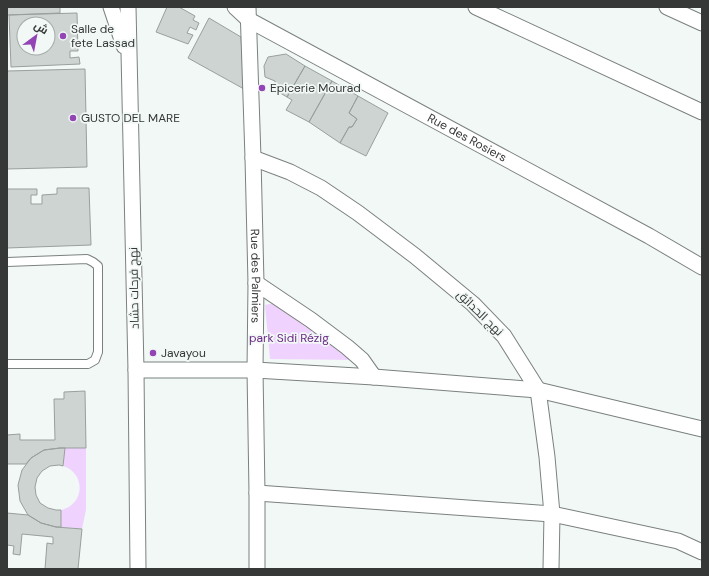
<svg xmlns="http://www.w3.org/2000/svg" width="709" height="576" font-family="'DM Sans',Cairo,sans-serif">
<style>
.green{fill:#efd3fe}
.building{fill:#cdd4d2;stroke:#999f9d;fill-rule:evenodd}
.lines{fill:none;stroke-linecap:round;stroke-linejoin:round}
.lane-casing{stroke:#7b817f;stroke-width:10}
.street-casing{stroke:#7b817f;stroke-width:17}
.lane{stroke:#fff;stroke-width:8}
.street{stroke:#fff;stroke-width:15}
.poi-dot{fill:#9345b6;stroke:#f1f8f5;stroke-width:1.5}
.labels{text-anchor:middle;dominant-baseline:central;stroke-width:3.5;stroke-linejoin:round;paint-order:stroke}
.poi-label{font-size:12px;fill:#353837;stroke:#f1f8f5;text-anchor:start}
.street-label{font-size:12px;fill:#353837;stroke:#f1f8f5}
.park-label{font-size:12px;fill:#6a2886;stroke:#f1f8f5}
</style>
<rect width="100%" height="100%" fill="#f1f8f5"/>
<!-- green -->
<path class="green" d="M275,303l79,57 -84,-1 -5,-54z
M65,448h21v62l-4,19 -21,-2v-17c24,-5 25,-37 2,-44z"/>
<!-- building -->
<path class="building" d="M7,7h53v6l-53,2z
M167,7h12l16,9 -2,4 6,3 -3,7 -6,-3 -3,6 6,2 -5,9 -32,-12z
M77,13l1,38h-8v7l9,-1 1,7 -69,3 -2,-52zM24,24h24v24h-24z
M209,18l32,19 3,52 -56,-31z
M286,54l19,12 -18,31 -12,-7v-9l-10,-4 -1,-11 4,-9z
M305,66l27,15 -23,41 -23,-12 6,-10 -5,-3z
M85,69l2,98 -80,2v-98z
M332,81l26,15 -9,17 8,6 -5,8h-3l-9,16 -31,-21z
M358,96l30,17 -22,43 -26,-13 9,-16h3l5,-8 -8,-6z
M57,188h32l2,57 -84,3v-59h30v6h-6v9h11v-9l15,-1z
M85,391l1,57h-26l-16,2 -13,8 -5,6h-19v-29l13,-1v6h35l-1,-41h10v-7z
M60,448h5l-2,18 -4,-1 -9,1 -8,5 -5,7 -2,9 1,8 4,8 8,5 8,2h5v17h-5l-15,-4 -13,-8 -8,-14 -2,-16 4,-15 9,-12 13,-8z
M7,513l21,2 13,8 15,4 26,2 -4,40h-33l2,-26 6,1v-7l-31,-3 -2,21 -7,-1 1,-8 -7,-1z"/>
<g class="lines">
<defs>
<path id="lane" d="M7,262l80,-3 6,3 5,4v86l-3,8 -7,4h-81"/>
<g id="street">
<path d="M111,7l13,39"/>
<path d="M128,7l8,363 2,199"/>
<path id="s1" d="M235,7l14,13 400,216 53,31"/>
<path id="s2" d="M248,7l5,151 3,125 -1,87 2,123v76"/>
<path d="M476,7l226,105"/>
<path d="M667,7l35,16"/>
<path d="M253,158l37,14 31,16 37,25 57,43 58,48 31,32 34,54 9,67 5,57 -1,55"/>
<path d="M256,283l55,37 36,27 15,13 12,17"/>
<path d="M136,370h119l119,7 164,13 164,39"/>
<path d="M257,493l295,21 126,27 24,11"/>
</g>
</defs>
<!-- lane casing -->
<use href="#lane" class="lane-casing"/>
<!-- street casing -->
<use href="#street" class="street-casing"/>
<!-- lane -->
<use href="#lane" class="lane"/>
<!-- street -->
<use href="#street" class="street"/>
</g>
<!-- markers -->
<g class="poi-dot">
<circle cx="63" cy="36" r="4"/>
<circle cx="262" cy="88" r="4"/>
<circle cx="73" cy="118" r="4"/>
<circle cx="153" cy="353" r="4"/>
</g>
<g class="labels">
<!-- poi labels -->
<g class="poi-label">
<text x="71" y="29">Salle de<tspan x="71" dy="14">fete Lassad</tspan></text>
<text x="270" y="88">Epicerie Mourad</text>
<text x="81" y="118">GUSTO DEL MARE</text>
<text x="161" y="353">Javayou</text>
</g>
<!-- street labels -->
<g class="street-label">
<text stroke="none"><textPath href="#s1" startOffset="267">Rue des Rosiers</textPath></text>
<text stroke="none"><textPath href="#s2" startOffset="269">Rue des Palmiers</textPath></text>
<text transform="translate(134 288) rotate(-91)">نهج فرحات حشاد</text>
<text transform="translate(480 313) rotate(44)">نهج الحدائق</text>
</g>
<!-- park labels -->
<g class="park-label">
<text x="289" y="338">park Sidi Rézig</text>
</g>
</g>
<!-- border -->
<rect width="709" height="576" fill="none" stroke="#353837" stroke-width="16"/>
<!-- north arrow -->
<g transform="translate(36 36) rotate(32)"><circle r="19" fill="#f1f8f5" stroke="#a6aba9"/>
<path d="M0-3L7 15L0 10L-7 15Z" fill="#9345b6"/>
<text y="-6" font-size="11" font-weight="bold" text-anchor="middle" fill="#353837">ش</text>
</g>
</svg>
